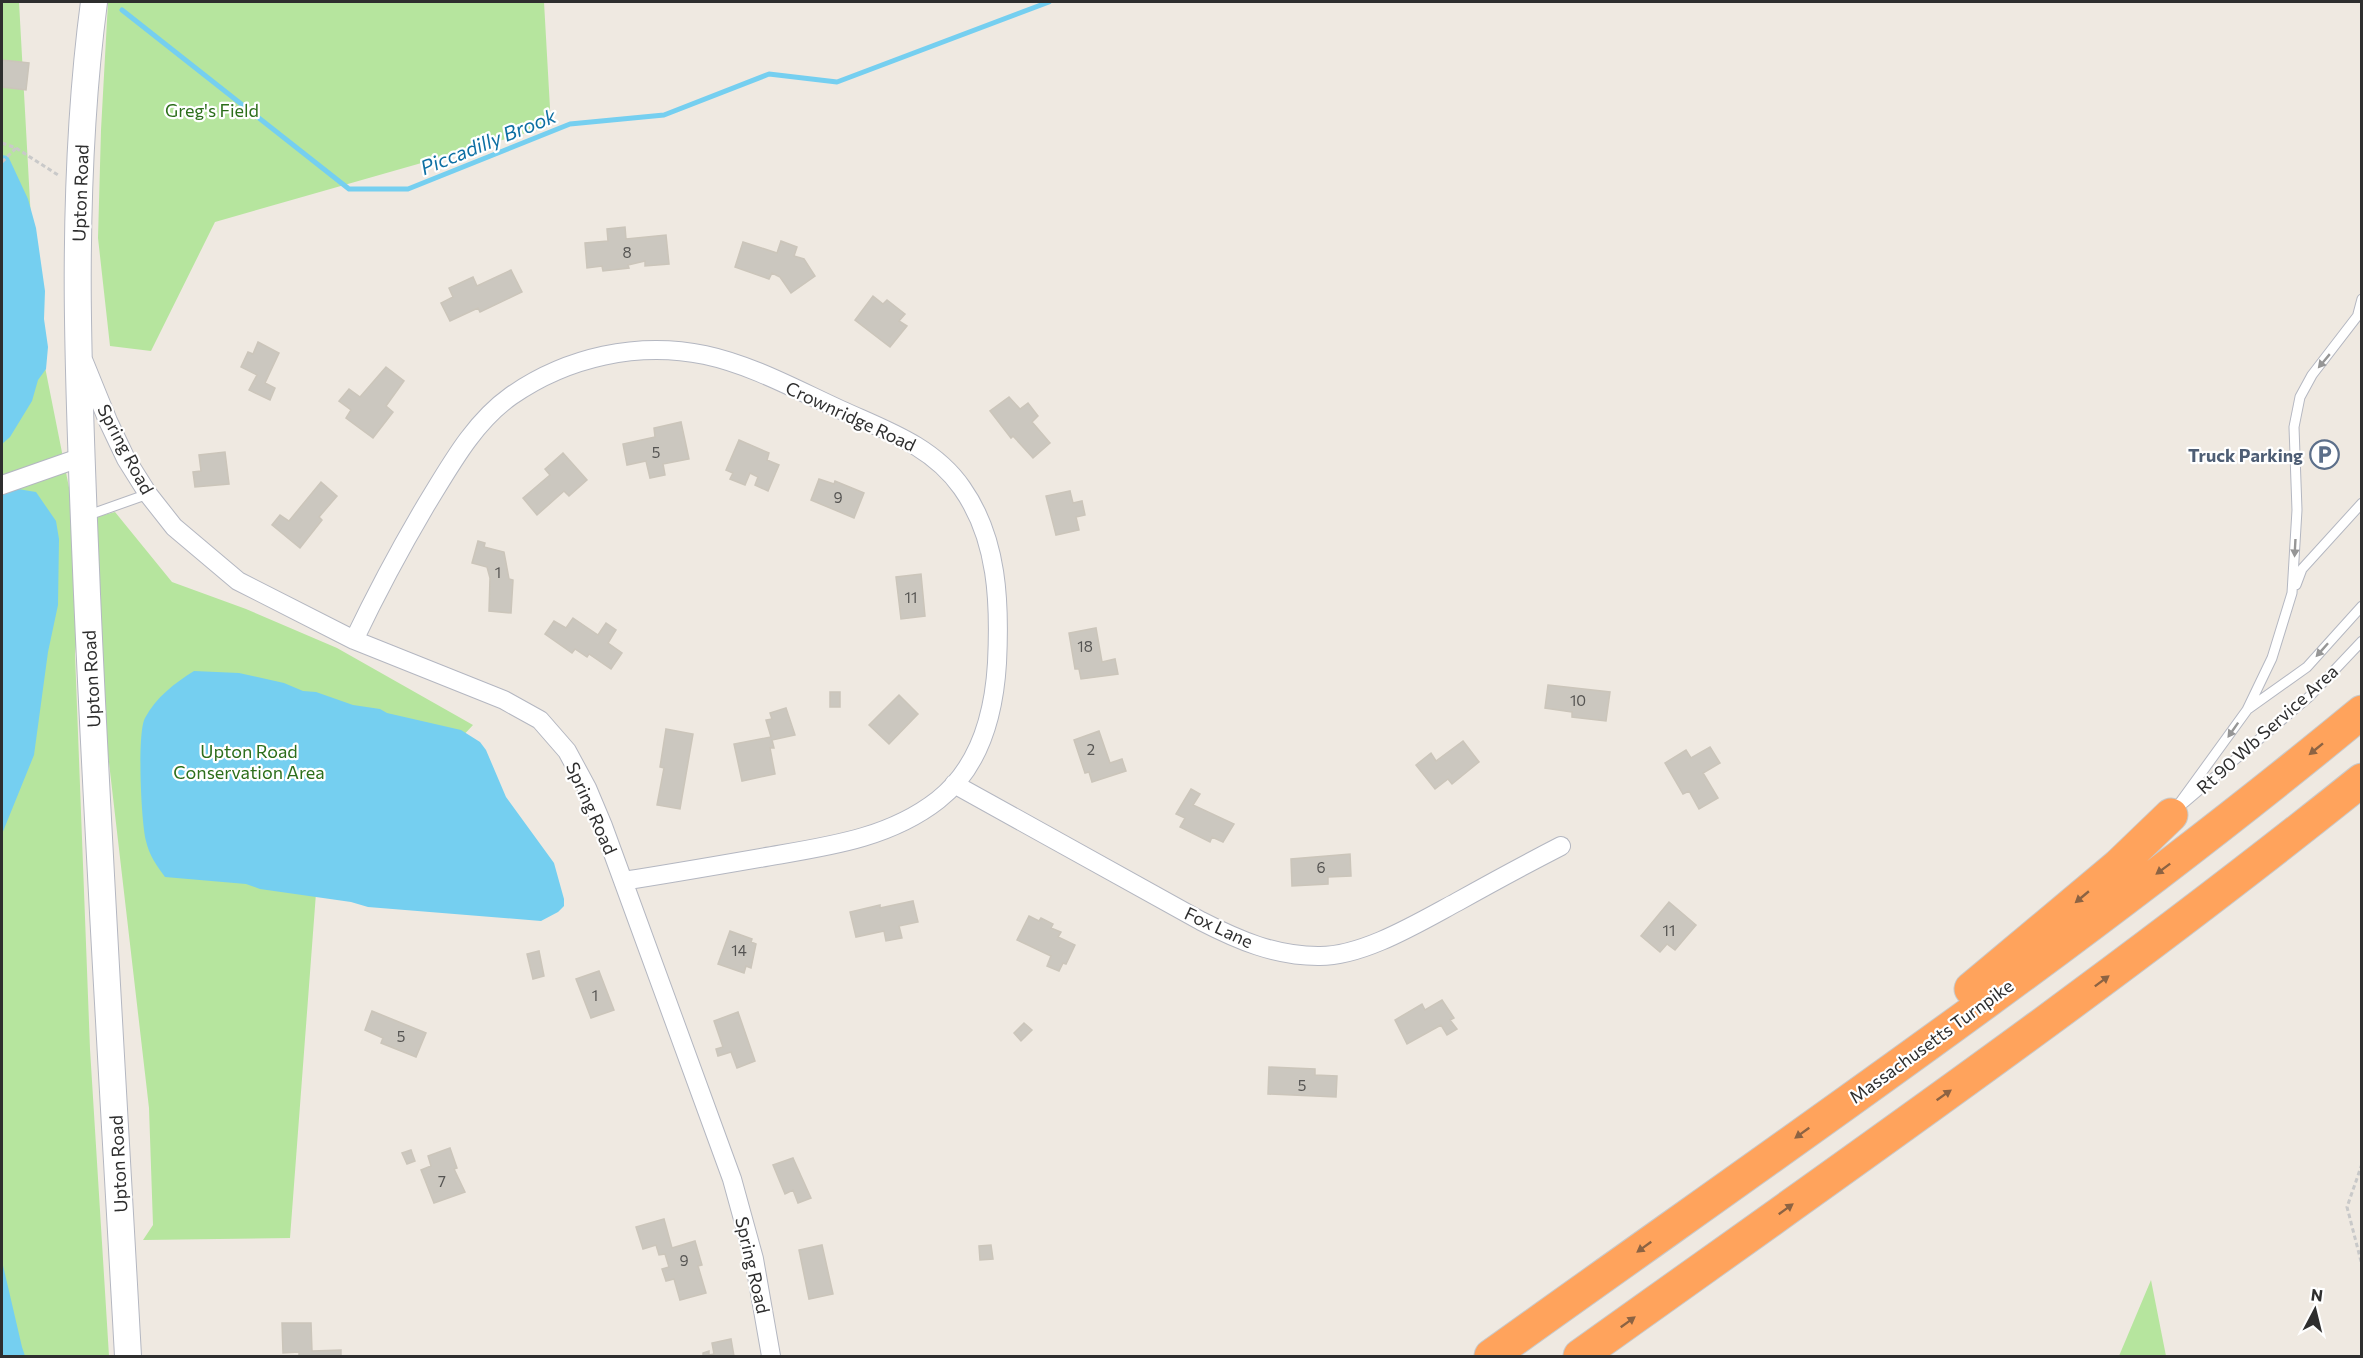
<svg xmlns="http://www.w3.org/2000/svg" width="2363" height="1358" font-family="Commissioner,sans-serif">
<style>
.green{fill:#b6e59e}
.water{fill:#75cff0}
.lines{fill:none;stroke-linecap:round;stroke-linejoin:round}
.stream{stroke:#75cff0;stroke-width:5}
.building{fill:#cbc7bf;stroke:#cbc5ba;stroke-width:1.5}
.lane-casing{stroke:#b4b7c1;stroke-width:11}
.street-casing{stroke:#b4b7c1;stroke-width:20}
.secondary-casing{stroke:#b4b7c1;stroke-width:28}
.highway-casing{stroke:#c9c9c9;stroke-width:35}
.path{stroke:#c9c9c9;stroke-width:3;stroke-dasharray:4.5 3;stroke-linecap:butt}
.lane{stroke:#fff;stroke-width:9}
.street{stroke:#fff;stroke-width:18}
.secondary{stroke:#fff;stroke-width:26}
.highway{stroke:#ffa35c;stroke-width:33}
.oneway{fill:#969696}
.oneway2{fill:#8c6343}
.labels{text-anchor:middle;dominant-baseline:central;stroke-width:4.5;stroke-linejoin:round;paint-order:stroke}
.number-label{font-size:15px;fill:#555452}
.park-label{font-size:18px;fill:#2c6e1b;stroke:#fff}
.street-label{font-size:18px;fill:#2e2e2e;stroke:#fff}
.service-label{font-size:18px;font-weight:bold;fill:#4e5e75;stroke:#fff;text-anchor:end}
.water-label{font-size:20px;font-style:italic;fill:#0d6fa3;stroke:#fff}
</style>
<rect width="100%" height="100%" fill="#efe9e1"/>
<!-- green -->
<path class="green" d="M2,2h17l12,218 14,147 39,196 -9,91 15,395 19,307h-107z
M108,2h436l7,124 -336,96 -64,129 -41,-5 -12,-108 3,-108z
M115,512l57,70 74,27 91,39 136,77 -157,168 -26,345 -147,2 10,-15 -4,-117 -68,-587z
M2151,1280l15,76h-47z"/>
<!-- water -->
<path class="water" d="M2,155l6,1 20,43 8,29 9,63 -1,28 4,28 -2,22 -8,11 -6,21 -22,36 -8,7z
M6,487l30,5 20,29 3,18 -1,66 -10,47 -14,103 -32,79v-345z
M194,671l45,2 45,10 19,8 13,1 37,13 27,4 7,4 74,17 19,12 6,8 20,47 48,66 10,36v7l-6,6 -17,9 -173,-14 -17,-5 -91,-13 -14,-5 -81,-7c-8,-11 -16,-22 -19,-36 -5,-19 -9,-109 -1,-123 11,-21 30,-35 49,-47z
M2,1261l20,86 3,9h-23z"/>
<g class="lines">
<!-- stream -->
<path class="stream" d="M122,10l227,179h59l162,-65 94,-9 105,-41 68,8 212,-80"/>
</g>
<!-- building -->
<path class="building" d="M2,60l27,3 -3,27 -24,-3z
M625,227l1,12 40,-4 3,29 -24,2v-5l-17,4 1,3 -26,3 -1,-5 -15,2 -2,-25 23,-2 -1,-12z
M781,241l16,6 -3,9 10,3 11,17 -24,17 -11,-16 -8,-4 -3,6 -34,-12 8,-25 34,11z
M511,270l11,22 -42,20 -2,-4 -28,13 -9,-18 12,-6 -4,-9 24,-11 4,9z
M873,296l10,8 4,-4 18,14 -6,7 8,5 -17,21 -35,-27z
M258,342l21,11 -14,30 10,5 -5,12 -21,-10 8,-15 -16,-8 7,-15 5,2z
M386,367l18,14 -18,25 7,6 -20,26 -27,-20 5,-8 -12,-9 10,-12 11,8z
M1009,397l11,12 8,-6 10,13 -6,6 18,21 -17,15 -20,-22 -2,2 -21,-27z
M681,422l8,37 -26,5 2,11 -15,3 -4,-17 -19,4 -4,-21 32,-7 -1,-9z
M739,440l30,13 -2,7 12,5 -11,26 -13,-6 3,-8 -8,-4 -5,12 -15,-6 3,-6 -7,-3z
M225,452l4,32 -34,3 -2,-15 8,-1 -2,-16z
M563,453l24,27 -18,16 -5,-5 -27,24 -14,-17 27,-23 -5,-6z
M819,479l15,5 1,-3 29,12 -10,25 -43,-18z
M321,482l16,14 -18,21 3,3 -22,28 -28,-23 8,-10 9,6z
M1070,491l3,12 9,-2 3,14 -9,2 3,13 -23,5 -10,-39z
M478,541l7,2 -1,4 20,5 5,27 4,1 -2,33 -22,-2 1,-33 -3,-11 -15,-4z
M921,574l4,42 -24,3 -5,-42z
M573,618l25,17 8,-12 10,7 -8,13 14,10 -11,16 -22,-15 -2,3 -12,-8 -3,4 -27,-19 9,-13 12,7z
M1096,628l6,34 13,-3 3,15 -37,5 -2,-10h-4l-6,-36z
M1548,685l62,7 -4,29 -34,-4v-5l-27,-4z
M830,692h10v15h-10z
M899,695l19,19 -29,30 -20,-19z
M786,708l9,27 -23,5 2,8h-4l5,26 -33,7 -8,-37 37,-7 -5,-17 6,-1 -2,-6z
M666,729l27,5 -13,75 -23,-4 7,-37 -4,-1z
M1099,731l11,32 12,-4 4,12 -34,11 -3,-10 -4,1 -11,-33z
M1463,741l16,21 -27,22 -4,-5 -13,10 -19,-24 15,-12 5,8z
M1710,747l10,16 -17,10 15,25 -19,11 -10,-18 -6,3 -18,-31 21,-13 5,8z
M1191,789l9,5 -7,11 41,19 -11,18 -11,-5 -2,5 -30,-15 5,-9 -9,-4z
M1350,854l1,22 -23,1v7l-36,2 -1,-27z
M913,901l5,21 -19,4 3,12 -16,3 -2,-10 -28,6 -6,-25 30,-7v3z
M1669,902l27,23 -21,25 -8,-6 -7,8 -19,-16z
M1029,916l10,5 2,-3 12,6 -2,4 10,4 -3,5 17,8 -9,19 -3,-1 -4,8 -12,-5 4,-10 -34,-16z
M730,931l22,8 -1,3 5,2 -5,24 -5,-2 -2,7 -26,-9z
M539,951l5,25 -11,3 -6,-25z
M599,971l15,39 -23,8 -15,-39z
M1442,1000l12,18 -4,2 7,9 -10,6 -6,-10 -34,19 -12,-24 27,-16 3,6z
M372,1011l54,22 -10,24 -35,-14 2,-5 -18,-8z
M738,1012l17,49 -18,7 -6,-16 -13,4 -2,-7 7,-2 -9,-26z
M1024,1023l8,7 -11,11 -7,-8z
M1269,1067l46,2v6l22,1 -1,21 -68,-3z
M450,1148l7,20 -3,1 11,23 -31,11 -13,-33 10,-4 -3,-10z
M411,1150l4,11 -8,3 -5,-11z
M793,1158l18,40 -13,5 -5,-13 -8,4 -12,-29z
M664,1219l8,29 23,-7 7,24 -4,1 8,27 -26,7 -6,-21 -8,2 -4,-12 7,-2 -4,-13 -6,1 -3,-10 -13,4 -7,-22z
M822,1245l11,49 -24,5 -10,-49z
M991,1245l2,14 -13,1 -1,-14z
M282,1323h29l1,28 29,-1v6h-42v-4l-16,1z
M731,1339l3,17h-31v-3l6,-2v4l5,-1 -2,-11z"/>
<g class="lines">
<defs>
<path id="lane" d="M2358,314l4,-15
M86,516l62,-22
M2296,585l6,-16 60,-66
M2248,709l59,-42 55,-61
M2184,803l126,-107 52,-55
M2173,812l74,-102 25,-52 20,-65 5,-83 -3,-83 6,-30 12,-22 50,-65"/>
<path id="street" d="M84,362l24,59 18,38 22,35 26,33 64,54 116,59 150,60 36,20 27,31 20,37 16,38 129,353 22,80 17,97
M2,485l80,-28
M354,640c22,-46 46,-91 72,-135 24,-39 47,-82 85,-109 56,-39 127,-55 194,-41 47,10 92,35 136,55 44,20 92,36 121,78 36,51 38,115 35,175 -3,51 -17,104 -59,137 -51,40 -116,47 -178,58 -46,8 -92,16 -137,23
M954,784l247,137c37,19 74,35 117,35 44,1 100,-33 139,-54 34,-19 69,-38 104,-56"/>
<path id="secondary" d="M94,2c-26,196 -15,395 -7,592 11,254 27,508 41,762"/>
<path id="highway" d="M1971,989l147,-123 53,-51
M1491,1356c293,-210 592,-414 871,-644
M1580,1356c263,-188 529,-373 782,-576"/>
</defs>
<!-- lane casing -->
<use href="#lane" class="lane-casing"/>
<!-- street casing -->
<use href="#street" class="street-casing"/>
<!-- secondary casing -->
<use href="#secondary" class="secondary-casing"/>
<!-- highway casing -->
<use href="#highway" class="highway-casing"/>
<!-- path -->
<path class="path" d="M2,143l14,5 42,27
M2,162l14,-14
M2362,1164l-15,43 15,58"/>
<!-- lane -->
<use href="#lane" class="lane"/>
<!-- street -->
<use href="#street" class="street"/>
<!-- secondary -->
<use href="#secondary" class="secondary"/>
<!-- highway -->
<use href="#highway" class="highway"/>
</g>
<!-- one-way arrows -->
<defs><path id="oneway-solid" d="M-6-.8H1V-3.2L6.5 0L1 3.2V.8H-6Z" transform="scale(1.5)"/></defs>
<g class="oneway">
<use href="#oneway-solid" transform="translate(2324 361) rotate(130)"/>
<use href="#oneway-solid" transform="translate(2295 548) rotate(93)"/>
<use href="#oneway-solid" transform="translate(2322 650) rotate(132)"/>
<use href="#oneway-solid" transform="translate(2233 730) rotate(125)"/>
</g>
<g class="oneway2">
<use href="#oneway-solid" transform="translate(2316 749) rotate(141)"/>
<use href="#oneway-solid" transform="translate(2163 869) rotate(143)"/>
<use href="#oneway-solid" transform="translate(2082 897) rotate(140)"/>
<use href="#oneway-solid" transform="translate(2102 981) rotate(-37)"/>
<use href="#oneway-solid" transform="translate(1944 1095) rotate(-35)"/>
<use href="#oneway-solid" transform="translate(1802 1133) rotate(144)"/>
<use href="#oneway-solid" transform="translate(1786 1209) rotate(-36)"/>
<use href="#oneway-solid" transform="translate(1644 1247) rotate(144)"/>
<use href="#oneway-solid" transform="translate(1628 1322) rotate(-36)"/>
</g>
<!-- icons -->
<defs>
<symbol id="parking-ring" viewBox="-11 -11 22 22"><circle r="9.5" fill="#fff" stroke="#5c6f8a" stroke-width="1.5"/><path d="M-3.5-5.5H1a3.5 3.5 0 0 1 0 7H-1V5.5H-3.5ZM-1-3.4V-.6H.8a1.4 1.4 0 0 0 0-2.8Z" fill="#5c6f8a"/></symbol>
</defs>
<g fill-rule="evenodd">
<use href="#parking-ring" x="2308" y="438" width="33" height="33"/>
</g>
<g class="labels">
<!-- number labels -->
<g class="number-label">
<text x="627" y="252">8</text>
<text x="656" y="452">5</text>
<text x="838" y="497">9</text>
<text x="498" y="572">1</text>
<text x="911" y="597">11</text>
<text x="1085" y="646">18</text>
<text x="1578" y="700">10</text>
<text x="1091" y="749">2</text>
<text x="1321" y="867">6</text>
<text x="1669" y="930">11</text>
<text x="739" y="950">14</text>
<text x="595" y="995">1</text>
<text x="401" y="1036">5</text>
<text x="1302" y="1085">5</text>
<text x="442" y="1181">7</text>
<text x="684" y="1260">9</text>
</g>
<!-- park labels -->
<g class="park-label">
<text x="212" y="110">Greg's Field</text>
<text x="249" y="751">Upton Road<tspan x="249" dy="21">Conservation Area</tspan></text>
</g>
<!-- street labels -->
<g class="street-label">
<text transform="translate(80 193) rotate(-88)">Upton Road</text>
<text transform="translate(851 416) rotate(25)">Crownridge Road</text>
<text transform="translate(126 449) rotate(62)">Spring Road</text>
<text transform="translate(91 679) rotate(-93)">Upton Road</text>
<text transform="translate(2267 729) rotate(-42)">Rt 90 Wb Service Area</text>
<text transform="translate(592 808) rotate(66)">Spring Road</text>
<text transform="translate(1219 927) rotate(25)">Fox Lane</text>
<text transform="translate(1931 1041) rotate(-36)">Massachusetts Turnpike</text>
<text transform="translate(118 1164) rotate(-93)">Upton Road</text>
<text transform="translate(753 1265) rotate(77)">Spring Road</text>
</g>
<!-- service labels -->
<g class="service-label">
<text x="2303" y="455">Truck Parking</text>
</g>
<!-- water labels -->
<g class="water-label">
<text transform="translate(488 141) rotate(-22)">Piccadilly Brook</text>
</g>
</g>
<!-- border -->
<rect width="2363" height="1358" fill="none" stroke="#2e2e2e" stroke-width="6"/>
<!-- north arrow -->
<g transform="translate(2315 1310) rotate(7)" stroke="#ffffff" stroke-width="4.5" paint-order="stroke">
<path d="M0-4.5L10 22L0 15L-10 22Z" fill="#2e2e2e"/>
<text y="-9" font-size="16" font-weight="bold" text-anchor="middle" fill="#2e2e2e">N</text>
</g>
</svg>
